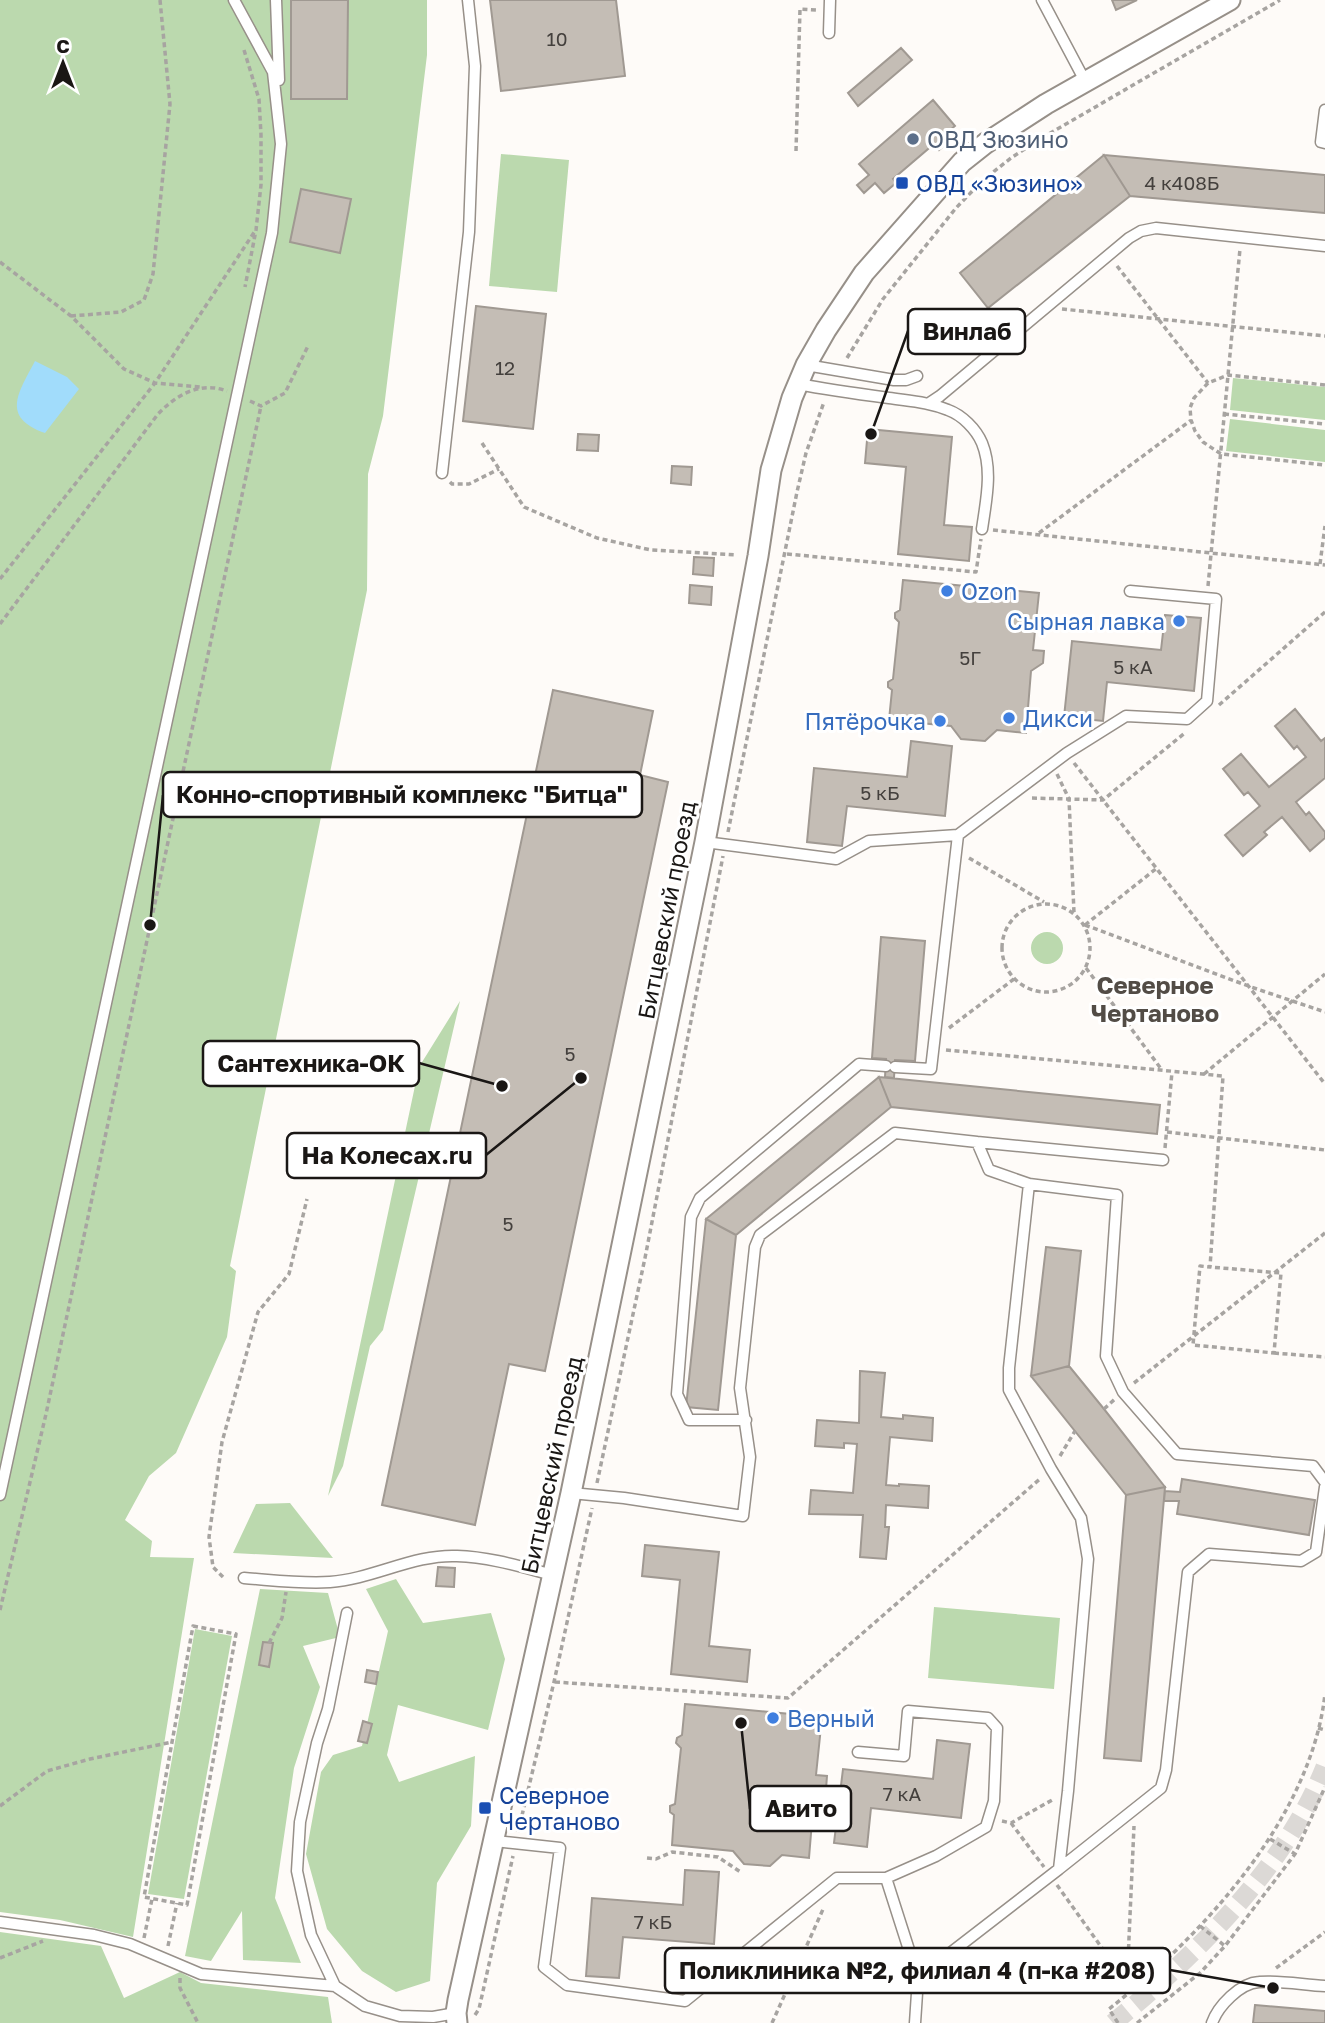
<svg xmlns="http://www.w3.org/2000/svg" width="1325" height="2023" font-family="'Golos Text',sans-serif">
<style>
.green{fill:#bbd9ae}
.water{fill:#a1dcfb}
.building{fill:#c4bdb5;stroke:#a09992;stroke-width:2}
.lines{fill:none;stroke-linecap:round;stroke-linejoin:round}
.minor-tunnel{stroke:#dcd9d6;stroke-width:19;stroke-dasharray:19 10;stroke-linecap:butt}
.service-casing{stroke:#979089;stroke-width:13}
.minor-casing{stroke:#979089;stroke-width:23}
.path{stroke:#a7a4a1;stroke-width:3.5;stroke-dasharray:5 3.5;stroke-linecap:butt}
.service{stroke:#fff;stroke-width:10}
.minor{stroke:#fff;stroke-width:19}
.service-dot{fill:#5c6f8a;stroke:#fff;stroke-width:2.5}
.transit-dot{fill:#1a4fb4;stroke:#fff;stroke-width:2.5}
.shop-dot{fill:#3f7fe0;stroke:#fff;stroke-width:2.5}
.labels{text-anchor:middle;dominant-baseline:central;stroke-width:6;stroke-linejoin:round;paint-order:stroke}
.number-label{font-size:19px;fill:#44403d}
.service-label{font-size:23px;fill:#4e5e75;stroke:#fff;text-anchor:start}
.transit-label{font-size:23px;fill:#164399;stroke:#fff;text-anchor:start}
.shop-label{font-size:23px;fill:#366cbe;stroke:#fff;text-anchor:start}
.street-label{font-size:23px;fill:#1a1715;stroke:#fff}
.neighbourhood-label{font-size:24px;font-weight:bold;fill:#524c46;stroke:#fff}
.leader{fill:none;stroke:#1a1715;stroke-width:2.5}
.callout-dot{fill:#1a1715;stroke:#fff;stroke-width:2.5}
.callout{fill:#fff;stroke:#1a1715;stroke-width:2.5}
.callout-label{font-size:24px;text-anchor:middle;font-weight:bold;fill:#1a1715}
</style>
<rect width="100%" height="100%" fill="#fefbf8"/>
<!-- green -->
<path class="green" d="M0,0h427v55l-44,361 -15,58 -1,116 -137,676 6,5 -9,66 -51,116 -27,23 -24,44 27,21 -2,16 44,1 -61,379 -73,-17 -60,-8z
M501,154l68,6 -12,132 -68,-6z
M1233,378l92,9v33l-95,-10z
M1230,419l95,11v32l-99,-11z
M1031 948a16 16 0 1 1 32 0a16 16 0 1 1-32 0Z
M460,1001l-77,329 -13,16 -27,120 -15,30 91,-429z
M290,1503l43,55 -100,-5 23,-49z
M396,1579l27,44 68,-10 14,46 -17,71 -90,-25 -11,50 12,27 76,-26 -4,70 -34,57 -7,98 -34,11 -34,-21 -35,-42 -21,-75 15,-82 12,-17 29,-9 26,-115 -22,-42z
M260,1589l68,4 12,44 -37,9 17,41 -26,81 -19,130 26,65 -58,-3 -1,-49 -31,50 -26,-5z
M934,1607l126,11 -6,71 -126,-11z
M195,1629l37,7 -48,263 -36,-5z
M0,1932l101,14 23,52 56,-26 21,11 127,14 4,26h-332z"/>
<!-- water -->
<path class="water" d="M35,361l32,16 12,12 -34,44c-45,-16 -26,-41 -10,-72z"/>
<!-- building -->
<path class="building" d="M291,0h57l-1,99h-56z
M490,0h126l9,76 -124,15z
M1112,0h25l-21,10z
M901,48l11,12 -54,46 -10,-13z
M933,100l22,26 -12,10 5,6 -9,8 -5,-6 -41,35 3,4 -12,10 -9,-10 -11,10 -7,-8 12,-10 -10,-11z
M1104,155l221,20v38l-195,-17z
M1104,155l26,41 -142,112 -28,-35z
M301,189l50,10 -11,54 -50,-11z
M476,306l70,8 -13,115 -70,-8z
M868,429l84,8 -8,88 28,2 -3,34 -71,-7 8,-87 -41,-4z
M578,434l21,1 -1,16 -21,-1z
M672,466l20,1 -1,18 -20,-2z
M694,557l20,1 -1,18 -20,-2z
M903,580l136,13 -6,57 11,1 -1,12 -12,8 -5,62 -29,-3 -12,11 -24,-2 -10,-13 -62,-6 3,-30 -4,-3v-5l5,-3 6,-57 -4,-4v-5l5,-3z
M690,585l22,2 -1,18 -22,-2z
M1165,615l36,3 -7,73 -87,-9 -4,39 -39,-4 8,-76 89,9z
M553,690l100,21 -13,64 28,7 -123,589 -36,-7 -34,161 -93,-20z
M1295,709l26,32 4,-3v40l-29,24 10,13 3,-3 16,20v6l-15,13 -28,-34 -18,15 3,3 -24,21 -18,-21 35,-29 -12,-14 -4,3 -21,-26 18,-15 28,33 37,-30 -9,-11 -3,3 -19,-23z
M911,741l41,5 -7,70 -98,-10 -5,40 -35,-4 7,-74 93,9z
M881,937l44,4 -10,120 -20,-1 -1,18 -9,-1 1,-18 -14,-1z
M879,1077l281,28 -3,29 -266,-27z
M879,1077l12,30 -69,57 -86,71 -30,-16z
M706,1219l30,16 -18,175 -32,-3z
M1046,1247l35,4 -12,115 -38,10z
M1069,1366l35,43 61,78 -39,8 -95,-119z
M860,1371l25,2 -4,44 22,2v-4l30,3 -1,23 -42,-4 -4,48 13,1v-2l30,2 -1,22 -42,-3 -1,22h4l-3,32 -26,-2 3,-42 -54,-1 2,-24 42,3 4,-49 -13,-1v5l-29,-2 2,-26 42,3z
M1182,1479l133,21 -6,35 -132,-21 2,-13h-15l1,-10 15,1z
M1165,1487l-24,274 -37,-3 22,-263z
M645,1545l74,7 -10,94 41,4 -3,32 -76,-8 9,-94 -38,-4z
M438,1567l17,1 -1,19 -18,-1z
M263,1642l10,1 -4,24 -10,-2z
M367,1670l11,2 -2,12 -11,-2z
M685,1704l137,13 -6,58 11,1 -1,13 -12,8 -5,61 -27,-3 -12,11 -26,-2 -11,-13 -61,-6 2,-30 -4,-3v-6l5,-2 6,-56 -5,-5 1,-5 5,-3z
M363,1721l9,3 -5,19 -9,-2z
M937,1740l33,4 -9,74 -90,-10 -4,39 -33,-4 9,-74 90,10z
M685,1870l34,2 -5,72 -91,-7 -4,41 -33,-2 6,-78 91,7z
M1255,2005l70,6v12h-72z"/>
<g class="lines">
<!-- minor-tunnel -->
<path class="minor-tunnel" d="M1113,2023c82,-67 172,-155 212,-256"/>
<defs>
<path id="service" d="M276,0l3,80
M1042,0l43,81
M829,33l1,-33
M1325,110l-4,32 4,1
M806,365l88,15h12l11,-4
M798,384c31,6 61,10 91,14 20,3 40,4 59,12 14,5 28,19 34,33 11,27 4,58 0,86
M928,404l12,-8 189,-158 12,-7 15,-3 169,18
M442,473l27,-241 6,-166 -7,-66
M958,835l109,-82 59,-37 61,3 20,-18 9,-102 -86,-8
M705,842l131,17 33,-18 89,-6 -27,234 -36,-2
M977,1142l186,18
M1029,1184l88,11 -11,161 17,36 54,62 136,12 12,16
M746,1420h-57l-12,-26 14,-177 9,-19 159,-134 27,2
M571,1493l53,5 119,18 7,-59 -10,-69 15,-141 5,-12 135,-102 82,9 12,28 40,14 -20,184v22l42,79 30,49 7,41 -20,232 -9,78 -141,109
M0,1495l272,-1262 9,-89 -8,-72 -39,-72
M244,1578c28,2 58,6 86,4 43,-3 84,-28 127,-26 33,1 65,11 96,19
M347,1613l-19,96 -11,34 -17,79 -3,49 14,64 24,51 30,20 35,10 33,1 23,-4
M858,1752l46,4 4,-45 80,7 9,10 -3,73 -8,26 -50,29 -50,22
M495,1841l65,7 -16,119 23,18 118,16 152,-123h49l32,100 -3,45
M1059,1869l102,-81 5,-18 22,-198 21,-18 92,7 15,-9 9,-65
M0,1922l94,13 36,9 71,30 134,12
M1212,2023c6,-17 28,-40 47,-41 21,-2 45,3 66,4"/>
<path id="minor" d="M457,2023l-1,-10 2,-13 113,-507 134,-651 53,-286 13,-86 21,-72 14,-33 20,-35 38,-57 98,-111 24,-19 60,-39 184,-104"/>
</defs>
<!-- service casing -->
<use href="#service" class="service-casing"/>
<!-- minor casing -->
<use href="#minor" class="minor-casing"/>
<!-- path -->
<path class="path" d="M244,50l15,49 2,36v50l-5,45 -11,57
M796,151l4,-142 17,1
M0,262l71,54 53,53 31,14 45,4
M1117,266l91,117
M1062,309l263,27
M71,316l50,-4 23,-12 9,-26 17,-170 -10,-104
M847,358l36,-59 73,-91 27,-28 28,-22 29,-19 240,-139
M1325,385l-97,-10 -20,8 -14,15 -4,10 1,12 4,11 8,11 18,12 104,11
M250,401l11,5 24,-13 23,-47
M1224,414l101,10
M482,443l42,64 73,31 54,12 86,5
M450,482l2,2h17l30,-15
M993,530l332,35
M1039,533l151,-112
M787,554l189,18 5,-33
M1320,564l5,-38
M0,579l155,-196 100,-152
M1208,586l32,-337
M0,624l158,-210c18,-19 42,-33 69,-23
M1219,705l106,-93
M1074,763l251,321
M1057,774l12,25 5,114
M1032,798l71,2 83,-68
M728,832l69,-340 9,-39 18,-51
M969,858l75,44
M1002 948a44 44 0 1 1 88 0a44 44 0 1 1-88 0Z
M1085,925l166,62 74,25
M1085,925l72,-57
M1086,968l76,102
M949,1028l65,-49
M946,1050l277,26 -13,191 -10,-1 -7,79 81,8 7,-80 -71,-6
M1204,1074l121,-100
M1167,1132l158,18
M1165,1148l7,-76
M1274,1353l51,4
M1134,1383l191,-150
M1104,1409l11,-10
M1060,1456l15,-25
M597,1483l48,-225 78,-402
M223,1577l-10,-10 -4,-30 13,-95 36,-130 31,-38 18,-75
M0,1610l46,-196 215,-1008
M193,1626l43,8 -49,271 -43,-8z
M269,1643l13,-25 4,-26
M555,1682l233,16 253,-220
M1318,1728l7,2
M0,1806l47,-35 43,-12 82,-17
M1002,1821l9,2 43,-24
M1011,1823l33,44
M518,1832l36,-150 38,-174
M1270,1839l25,15
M647,1858l9,1 16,-7 46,5 24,16
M1057,1885l70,98
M1200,1926l25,20
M144,1938l8,-39
M168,1946l9,-43
M0,1958l43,-17
M1276,1968l49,-36
M742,1971l163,6
M180,1978v10l18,35
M941,1978l201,5
M1127,1983l7,-157
M475,2015l4,-6 34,-153
M772,2023l52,-116
M1118,2023l-9,-14c94,-74 202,-191 216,-315
M1137,2023l63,-50 25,-27 70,-92 30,-67"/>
<!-- service -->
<use href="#service" class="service"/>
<!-- minor -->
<use href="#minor" class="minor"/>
</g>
<!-- markers -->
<circle class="service-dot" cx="913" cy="139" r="7"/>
<g class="transit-dot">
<rect x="895" y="176" width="14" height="14" rx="3.5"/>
<rect x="478" y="1801" width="14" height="14" rx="3.5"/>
</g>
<g class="shop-dot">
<circle cx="947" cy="591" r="7"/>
<circle cx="1179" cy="621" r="7"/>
<circle cx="1009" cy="718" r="7"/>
<circle cx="940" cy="721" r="7"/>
<circle cx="773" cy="1718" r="7"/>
</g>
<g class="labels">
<!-- number labels -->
<g class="number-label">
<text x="557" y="38">10</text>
<text x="1182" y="182">4 к408Б</text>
<text x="505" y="367">12</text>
<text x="970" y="657">5Г</text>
<text x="1133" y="666">5 кА</text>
<text x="880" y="792">5 кБ</text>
<text x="570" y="1053">5</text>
<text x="508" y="1223">5</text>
<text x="902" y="1793">7 кА</text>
<text x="653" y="1921">7 кБ</text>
</g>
<!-- service labels -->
<g class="service-label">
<text x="927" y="139">ОВД Зюзино</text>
</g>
<!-- transit labels -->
<g class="transit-label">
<text x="916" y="183">ОВД «Зюзино»</text>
<text x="499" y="1795">Северное<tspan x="499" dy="26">Чертаново</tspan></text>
</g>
<!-- shop labels -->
<g class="shop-label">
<text x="961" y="591">Ozon</text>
<text x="1165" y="621" text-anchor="end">Сырная лавка</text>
<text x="1023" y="718">Дикси</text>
<text x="926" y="721" text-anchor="end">Пятёрочка</text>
<text x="787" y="1718">Верный</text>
</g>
<!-- street labels -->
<g class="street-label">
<text transform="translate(666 910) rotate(-79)">Битцевский проезд</text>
<text transform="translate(551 1465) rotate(-78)">Битцевский проезд</text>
</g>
<!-- neighbourhood labels -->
<g class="neighbourhood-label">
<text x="1155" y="984">Северное<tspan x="1155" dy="28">Чертаново</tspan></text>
</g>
</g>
<!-- callouts -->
<path class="leader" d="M871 434L908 331M150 925L163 795M502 1086L419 1063M581 1078L486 1155M741 1723L750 1809M1273 1988L1170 1970"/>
<g class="callout-dot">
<circle cx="871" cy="434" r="7"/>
<circle cx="150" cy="925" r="7"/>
<circle cx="502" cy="1086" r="7"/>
<circle cx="581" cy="1078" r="7"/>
<circle cx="741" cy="1723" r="7"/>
<circle cx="1273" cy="1988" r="7"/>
</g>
<g class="callout">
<rect x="908" y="309" width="117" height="45" rx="7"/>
<rect x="163" y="772" width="479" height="45" rx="7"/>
<rect x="203" y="1041" width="216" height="45" rx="7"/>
<rect x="287" y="1133" width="199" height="45" rx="7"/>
<rect x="750" y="1786" width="101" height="45" rx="7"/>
<rect x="665" y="1948" width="505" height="45" rx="7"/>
</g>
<g class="callout-label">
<text x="967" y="340">Винлаб</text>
<text x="402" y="803">Конно-спортивный комплекс "Битца"</text>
<text x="311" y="1072">Сантехника-ОК</text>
<text x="387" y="1164">На Колесах.ru</text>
<text x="801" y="1817">Авито</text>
<text x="917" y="1979">Поликлиника №2, филиал 4 (п-ка #208)</text>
</g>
<!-- north arrow -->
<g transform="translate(63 63)" stroke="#ffffff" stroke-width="5" paint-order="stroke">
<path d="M0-5L12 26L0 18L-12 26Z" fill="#1a1715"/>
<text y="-10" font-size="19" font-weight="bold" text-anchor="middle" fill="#1a1715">С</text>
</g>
</svg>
